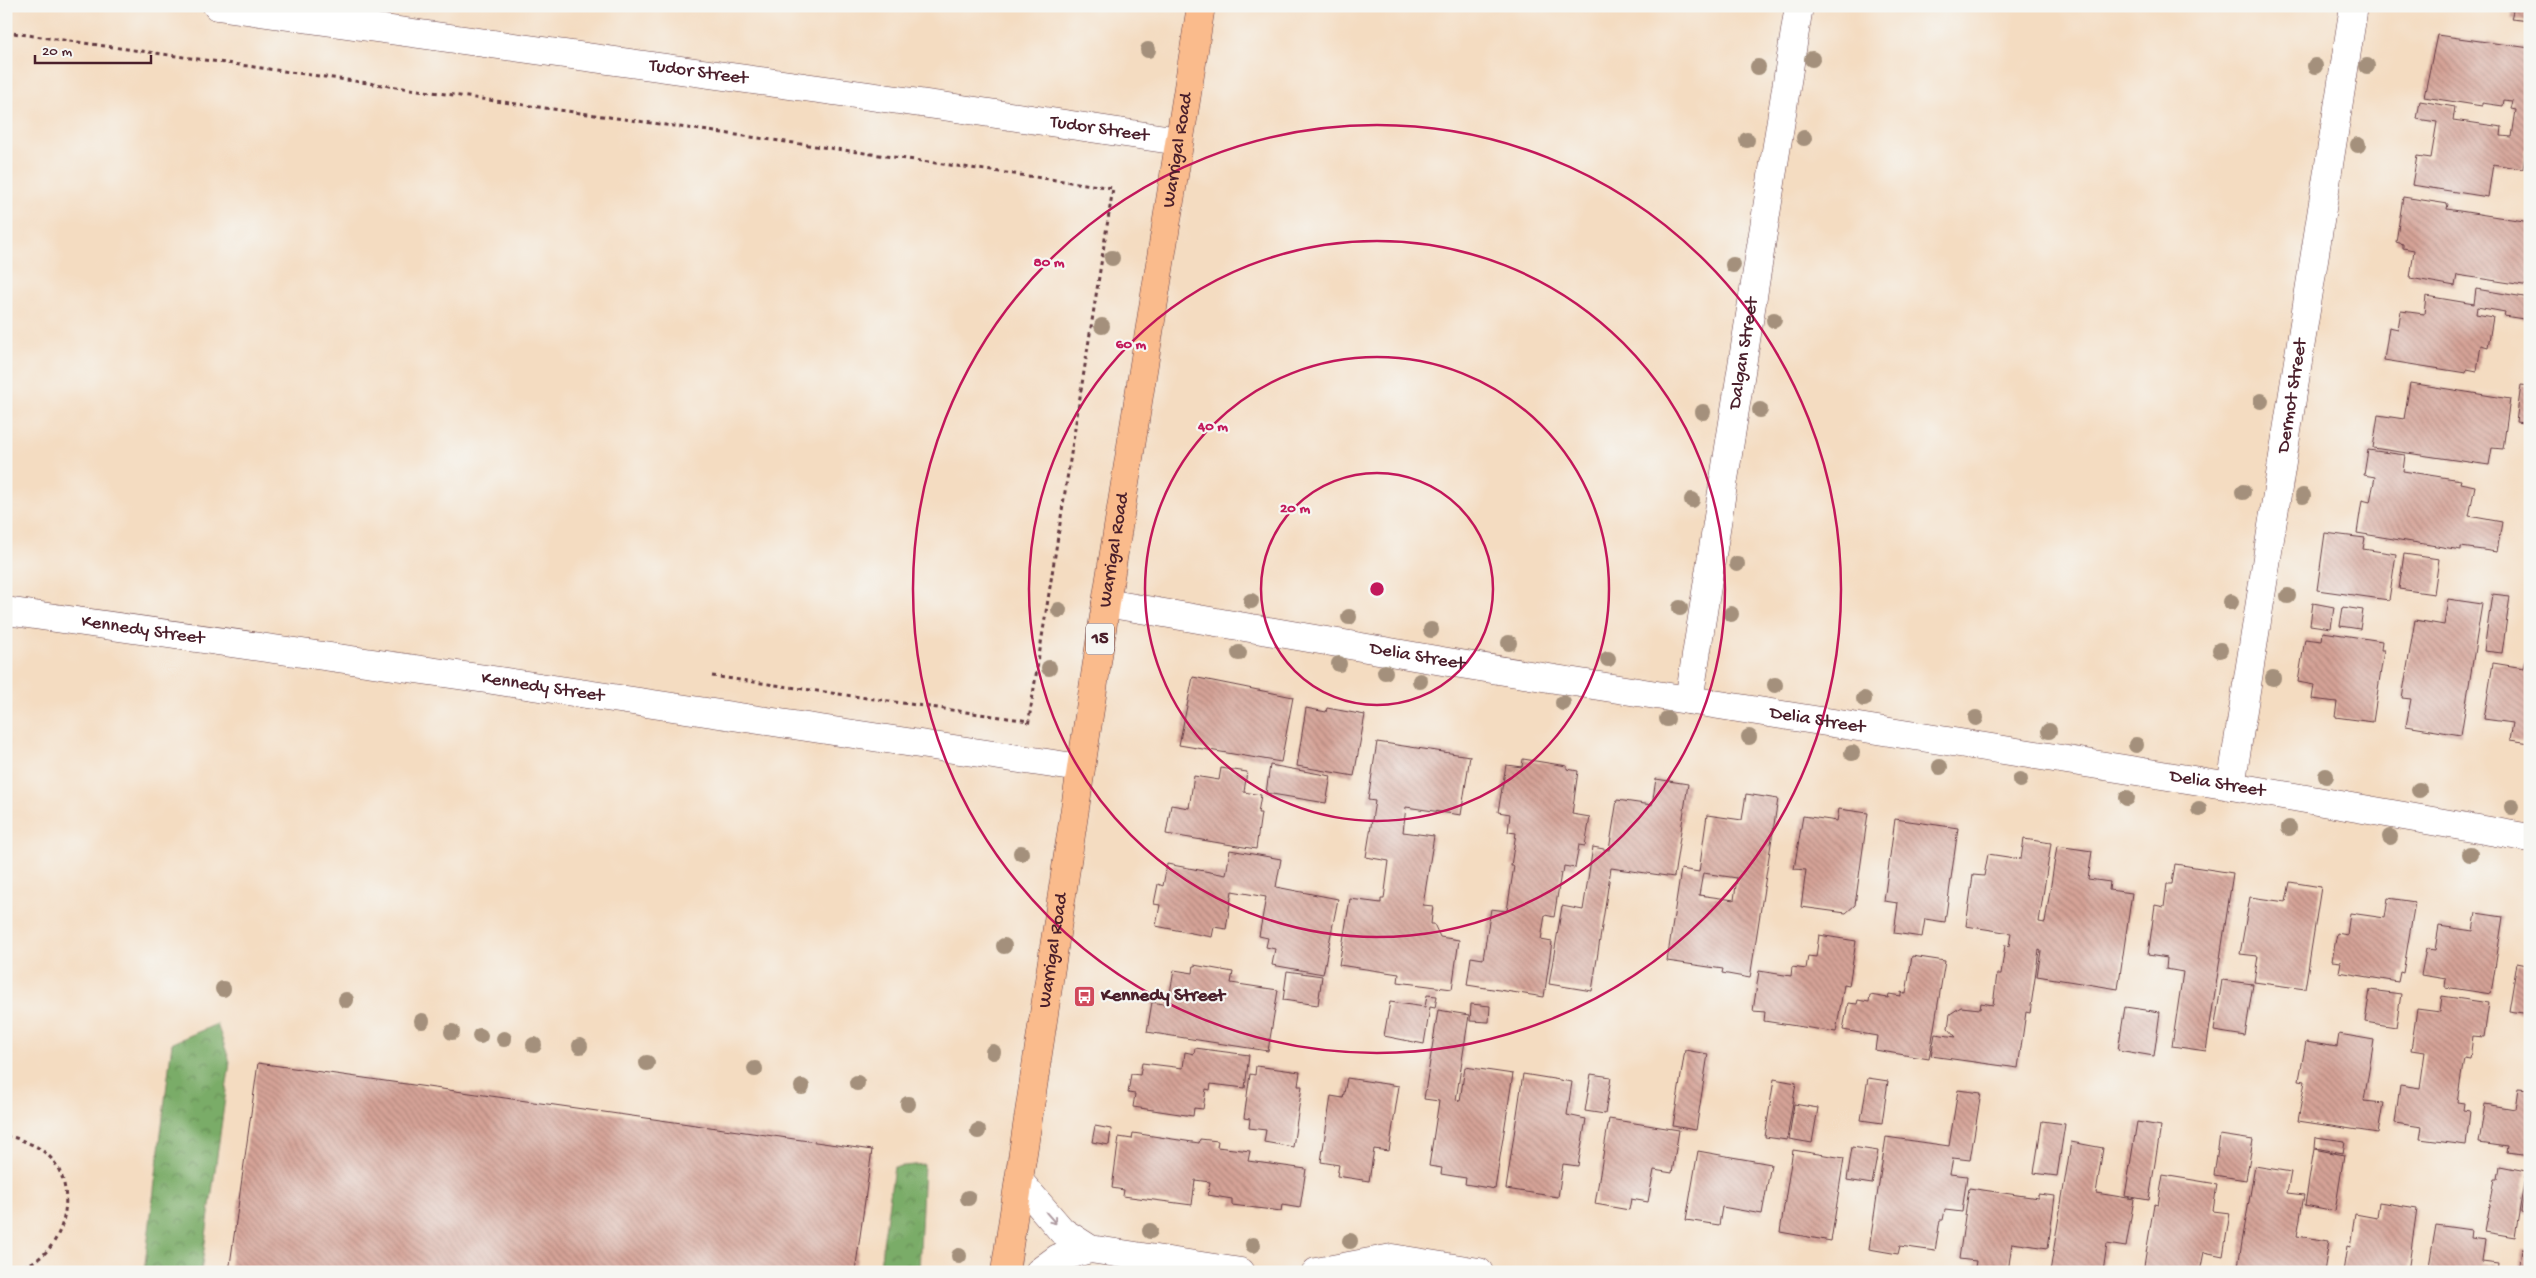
<svg xmlns="http://www.w3.org/2000/svg" width="2536" height="1278" font-family="'Gochi Hand',sans-serif">
<style>
.forest{fill:url(#forest-crowns);stroke:#62664a}
.building{fill:url(#building-back-hatch);fill-rule:evenodd}
.lines{fill:none;stroke-linecap:round;stroke-linejoin:round}
.street-casing{stroke:#643b42;stroke-width:29}
.highway-casing{stroke:#643b42;stroke-width:29}
.path{stroke:#643b42;stroke-width:3;stroke-dasharray:4 4;stroke-linecap:butt}
.street{stroke:#fff;stroke-width:28}
.highway{stroke:#fabb8c;stroke-width:28}
.tree{fill:#a4907b}
.oneway{stroke:#ae9aa0}
.ring{fill:none;stroke:#c2185b;stroke-width:2.5}
.labels{text-anchor:middle;dominant-baseline:central;stroke-width:4.5;stroke-linejoin:round;paint-order:stroke}
.shield{fill:#f6f6f2;stroke:#7e6067;stroke-width:1}
.shield-label{font-size:18px;font-weight:bold;fill:#4a1f2b}
.street-label{font-size:19px;fill:#4a1f2b;stroke:#f6f6f2}
.poi-label{font-size:19px;font-weight:bold;fill:#4a1f2b;stroke:#f6f6f2;text-anchor:start}
.centre{fill:#c2185b;stroke:#f6f6f2;stroke-width:2.5}
.ring-label{font-size:15px;text-anchor:middle;font-weight:bold;fill:#c2185b;stroke:#f6f6f2;stroke-width:4.5;stroke-linejoin:round;paint-order:stroke}
</style>
<defs>
<pattern id="forest-crowns" width="20" height="18" patternUnits="userSpaceOnUse" patternTransform="scale(1.25)"><rect width="20" height="18" fill="#7aac68"/><path d="M2 6a3 3 0 1 1 6 0M12 15a3 3 0 1 1 6 0" fill="none" stroke="#668b56"/></pattern>
<pattern id="building-back-hatch" width="6" height="6" patternUnits="userSpaceOnUse" patternTransform="scale(1.25)"><rect width="6" height="6" fill="#d5a397"/><path d="M-1 5l2 2M0 0l6 6M5-1l2 2" fill="none" stroke="#af847b"/></pattern>
</defs>
<rect width="100%" height="100%" fill="#f6f6f2"/>
<filter id="ink" filterUnits="userSpaceOnUse"><feTurbulence type="fractalNoise" baseFrequency=".02" numOctaves="2"/><feDisplacementMap in="SourceGraphic" scale="10" xChannelSelector="R" yChannelSelector="G"/><feConvolveMatrix kernelMatrix="1 2 1 2 8 2 1 2 1" color-interpolation-filters="sRGB"/></filter>
<filter id="wash" filterUnits="userSpaceOnUse"><feTurbulence type="fractalNoise" baseFrequency=".0096" numOctaves="4" result="noise"/><feDisplacementMap in="SourceGraphic" scale="20" xChannelSelector="R" yChannelSelector="G"/><feGaussianBlur stdDeviation="1.12" result="paint"/><feColorMatrix in="noise" values="0 0 0 0 0 0 0 0 0 0 0 0 0 0 0 0 0 1.4 0 .05"/><feComposite in="paint" operator="in"/></filter>
<g filter="url(#wash)">
<rect width="100%" height="100%" fill="#f4dcc1"/>
<!-- forest -->
<path class="forest" d="M217,1024l13,38 -29,210h-57l28,-229z
M924,1164l-5,108h-40l15,-105z"/>
<g id="blocks">
<!-- building -->
<path class="building" d="M2491,6h39v15l-19,-2 2,-8z
M2437,35l93,13v93h-3l-4,28 -30,-5 -5,33 -76,-12 5,-29 14,2 6,-36 -20,-3 3,-18 35,6 -2,13 49,7 -1,9 11,1 4,-27 -5,-1 2,-8 -9,-1 -1,6 -21,-3v3l-58,-9z
M2403,197l45,7 -1,5 83,13v64l-73,-11 -2,11 -45,-8 4,-28 -11,-2v-4l-7,-2z
M2476,289l54,9v22l-26,-4 1,-4 -28,-5 -1,7 17,3 -5,30 -7,-2 -4,26 -10,-2 -1,4 -82,-13 5,-33 9,2 3,-18 23,3 2,-18 48,8z
M2410,383l100,16 -7,50 -11,-1 -3,17 -116,-17 5,-33 26,4z
M2521,385l9,1v38l-14,-2z
M2368,450l37,5 -2,16 58,9 -1,3 15,3 -6,30 33,6 -5,30 -36,-5v3l-104,-17 5,-33 8,2 5,-25 -11,-2z
M2325,533l40,5 -2,11 33,5 -7,46 -72,-10z
M2404,554l35,5 -5,35 -35,-5z
M2492,594l18,2 -8,57 -18,-2z
M2448,599l34,5 -21,131 -55,-9 5,-27 -9,-1 13,-78 29,5z
M2313,603l21,4 -3,21 -21,-3z
M2343,607l20,3 -3,19 -20,-3z
M2323,632l59,9 -1,9h3l-11,72 -38,-5 2,-15 -25,-3 2,-14 -16,-3 7,-43 17,2z
M2526,660l4,1v82l-20,-3 3,-17 -29,-4 9,-56 31,5z
M1193,677l100,20 -12,65 -102,-17z
M1306,708l20,4 1,-4 38,7 -11,61 -57,-10z
M1377,742l93,14 -9,59 -55,-8 -3,25 31,4 -11,69 10,1 -2,18h3l6,13 19,3 -7,49 -54,-7 1,-8 -60,-9 11,-66 31,4v-4h3l5,-38 -23,-4 9,-56 -7,-1z
M1523,759l44,7v3l11,2 -6,43 18,3 -5,29 -6,-1 -4,23 -11,-2 -1,7h-2l-7,44 -9,-2 -4,25 11,2 -8,55 -77,-12 4,-28 12,2 8,-50 16,2 7,-45h-3l5,-33 -8,-1 2,-18 -12,-2 8,-47 16,2z
M1270,765l61,11 -5,27 -60,-10z
M1221,768l26,4 -3,20 17,3 -3,18h3l-5,36 -90,-15 5,-29 18,3 5,-32 25,4z
M1656,779l32,5 -14,93 -63,-9 -19,123 -43,-7 13,-78 21,4 10,-63 16,3 8,-50 35,5z
M1746,794l32,5 -28,179 -28,-5 1,-4 -56,-8 14,-92 18,3 8,-57 35,5zM1703,873l34,5 -3,22 -35,-5z
M1839,809l29,4 -13,92 -9,8 -45,-6 5,-37 -12,-1 9,-53 34,5z
M1895,819l63,9 -13,94 -20,-3 -3,18 -28,-4 4,-30 -14,-2z
M2024,839l27,4 -12,79 6,1 12,-77 35,5 -4,28 22,3 -1,8 23,3 -14,96 -81,-13 4,-25 -2,-1 -9,63 -4,-1 -8,56 -87,-12 4,-22 21,3 -8,-9 2,-14 11,-7 19,2 1,-6 12,2 4,-31h4l4,-29 4,1 2,-13 -45,-7 7,-51 11,1 4,-22 33,5z
M1230,850l51,9 -5,28 62,12 -15,75 -51,-9 3,-16 -9,-2 2,-9 -9,-2 7,-39 -34,-6 -6,38 -12,-2 -2,10 -56,-11 4,-21 -6,-1 4,-20 5,2 4,-22 59,11z
M2175,864l58,9 -27,178 -34,-5 11,-74 -17,-3 1,-11 -19,-3 7,-50 9,2 3,-23h5z
M2290,882l31,5 -16,102 -51,-7 4,-26 -18,-2 10,-57 36,5z
M2388,898l27,4 -12,71 -3,-1 -2,10 -59,-10 2,-10 -9,-1 5,-28 10,2 3,-22 35,5z
M2476,913l27,4 -12,77 -46,-7 1,-8 -25,-4 5,-26 9,1 4,-24 34,5z
M1819,935l37,6 -7,45 -5,-1 -8,47 -72,-11 1,-9 -12,-1 6,-40 32,5 1,-9 14,2 2,-13 8,1z
M1912,956l33,5 -16,98 -54,-9 2,-14 -34,-6 5,-27 9,1 1,-4 11,2 1,-7 18,3 1,-4 12,2v-4l5,2z
M2529,956l1,58 -21,-3 8,-48 10,2z
M1194,965l39,7 -2,11 47,7 -10,61 -121,-19 5,-30 16,3 6,-35 19,3z
M1287,971l35,5 -4,29 -35,-5z
M2222,980l31,4 -8,52 -31,-5z
M2370,990l31,4 -5,33 -31,-5z
M1427,995l10,1 -2,12 -5,-1 -6,37 -40,-8 6,-34 35,5z
M2442,996l47,7 -5,34 -11,-1 -3,23 -6,-1 -7,44 7,1 -1,7 7,1 -4,34 -46,-6 2,-12 -27,-4 5,-38 20,3 5,-36 -14,-2 6,-41 23,3z
M1471,1004l19,2 -1,16 -19,-1z
M2125,1007l35,5 -6,44 -36,-6z
M1438,1010l31,5 -13,85 4,1 5,-34 48,7 -18,115 -30,-5 1,-6 -25,-4 1,-6 -13,-2 10,-65 -15,-2z
M2339,1034l35,6 -10,61 19,2 -5,30 -80,-12 7,-40 -6,-1 7,-38 31,5z
M1195,1048l54,7 -4,33 -34,-4 -1,6 -4,-1 -3,20 -9,-1 -1,8 -60,-9 2,-13 -7,-1 3,-19 9,1 2,-12 41,5 2,-16 9,2z
M1685,1050l23,4 -12,76 -23,-4z
M258,1063l614,87 -17,122h-626z
M1256,1066l44,6 -2,14h4l-9,61 -29,-5 2,-12 -17,-2 1,-9 -6,-1 6,-44 5,1z
M1523,1074l49,8 -5,33 19,4 -8,47 -15,-2 -5,33 -52,-8z
M1591,1074l20,3 -6,37 -20,-3z
M1347,1078l52,8 -10,65 -15,-2 -5,32 -32,-5 2,-11 -18,-3 10,-66 12,2z
M1868,1078l20,3 -6,42 -21,-3z
M1774,1079l22,4 -9,57 -22,-3z
M2518,1088l12,1v67l-23,-3 1,-6 -29,-4 6,-39 30,5z
M1958,1090l23,3 -11,67 -17,-2 -3,16 17,2 -5,36 -17,-2 -2,10h-3l-5,31 -35,-5 -2,8 -29,-5 17,-112 63,9z
M1794,1104l24,4 -6,35 -23,-4z
M1609,1119l70,11 -7,43 -18,-3 -6,32 -17,-3 -2,11 -34,-6z
M2042,1121l23,3 -8,52 -23,-3z
M2137,1122l24,4 -12,74 -24,-4z
M1095,1126l16,3 -2,16 -17,-3z
M1133,1133l66,10 1,-4 18,2 -1,6 33,4 -2,10 58,8 -6,39 -18,-3 -1,6 -49,-6v-6l-24,-4 2,-13 -15,-2 -3,25 -69,-9 1,-6 -12,-2 7,-51 13,2z
M2220,1135l33,5 -7,40 -32,-5z
M2316,1137l29,4 -2,12 -28,-5z
M2071,1142l32,6 -7,45 38,6 -8,48 -19,-3 -4,28h-53z
M1852,1147l26,4 -6,33 -25,-4z
M2314,1149l30,6 -9,56 -30,-6z
M1793,1150l51,8 -13,83 -51,-9z
M1698,1151l73,13 -9,50 -40,-7 -3,18 -33,-5z
M2255,1166l36,6 -4,21 17,2 -7,41 32,5 -5,31h-87z
M2500,1166l26,5 -11,66 -30,-5 10,-53h3z
M2163,1175l54,9 -4,27 17,2 -7,43 -19,-4 -4,20h-57l11,-68 4,1z
M1969,1188l69,10v-4l17,2 -7,52 -36,-5 -4,29 -33,-5 1,-6 -17,-2z
M2524,1193l6,1v20l-9,-2z
M2379,1202l38,6 -9,64h-65l4,-26 3,1 5,-33 22,4z
M2436,1225l35,5 -1,8 15,2 -3,22 16,2 -1,8h-69z
M2522,1249l8,1v22h-16l1,-4 4,1z"/>
</g>
</g>
<g filter="url(#ink)">
<use href="#blocks" fill-opacity="0" stroke="#643b42" stroke-width="1"/>
<g class="lines">
<defs>
<g id="street">
<path id="s1" d="M217,6l732,101 230,34"/>
<path id="s2" d="M1106,603l342,59 783,124 299,52"/>
<path id="s3" d="M6,611l480,68 594,89"/>
<path id="s4" d="M1689,700l110,-694"/>
<path id="s5" d="M2231,786l123,-780"/>
<path d="M1019,1181l43,50 28,18 151,23"/>
<path d="M1039,1272l19,-14 32,-9"/>
<path d="M1316,1272l76,-14 87,14"/>
</g>
<g id="highway">
<path id="s6" d="M1005,1272l101,-669 95,-597"/>
</g>
</defs>
<!-- street casing -->
<use href="#street" class="street-casing"/>
<!-- highway casing -->
<use href="#highway" class="highway-casing"/>
<!-- path -->
<path class="path" d="M6,32l1107,156 -85,538
M712,676l317,45
M6,1137c8,-1 15,3 22,6 64,23 40,129 -22,125"/>
<!-- street -->
<use href="#street" class="street"/>
<!-- highway -->
<use href="#highway" class="highway"/>
</g>
<!-- trees -->
<g class="tree">
<circle cx="1148" cy="50" r="8"/>
<circle cx="1812" cy="59" r="8"/>
<circle cx="2315" cy="66" r="8"/>
<circle cx="2367" cy="66" r="8"/>
<circle cx="1758" cy="67" r="8"/>
<circle cx="1804" cy="138" r="8"/>
<circle cx="1747" cy="140" r="8"/>
<circle cx="2358" cy="145" r="8"/>
<circle cx="1112" cy="258" r="8"/>
<circle cx="1733" cy="265" r="8"/>
<circle cx="1774" cy="320" r="8"/>
<circle cx="1102" cy="326" r="8"/>
<circle cx="2261" cy="401" r="8"/>
<circle cx="1760" cy="410" r="8"/>
<circle cx="1703" cy="412" r="8"/>
<circle cx="2243" cy="492" r="8"/>
<circle cx="2303" cy="496" r="8"/>
<circle cx="1692" cy="500" r="8"/>
<circle cx="1737" cy="564" r="8"/>
<circle cx="2288" cy="596" r="8"/>
<circle cx="1251" cy="601" r="8"/>
<circle cx="2231" cy="602" r="8"/>
<circle cx="1680" cy="608" r="8"/>
<circle cx="1059" cy="610" r="8"/>
<circle cx="1731" cy="614" r="8"/>
<circle cx="1349" cy="617" r="8"/>
<circle cx="1431" cy="630" r="8"/>
<circle cx="1509" cy="643" r="8"/>
<circle cx="2220" cy="650" r="8"/>
<circle cx="1239" cy="653" r="8"/>
<circle cx="1608" cy="659" r="8"/>
<circle cx="1339" cy="664" r="8"/>
<circle cx="1049" cy="668" r="8"/>
<circle cx="1385" cy="672" r="8"/>
<circle cx="2273" cy="678" r="8"/>
<circle cx="1420" cy="681" r="8"/>
<circle cx="1775" cy="685" r="8"/>
<circle cx="1864" cy="699" r="8"/>
<circle cx="1563" cy="703" r="8"/>
<circle cx="1976" cy="718" r="8"/>
<circle cx="1667" cy="719" r="8"/>
<circle cx="2049" cy="731" r="8"/>
<circle cx="1749" cy="737" r="8"/>
<circle cx="2136" cy="745" r="8"/>
<circle cx="1852" cy="753" r="8"/>
<circle cx="1940" cy="767" r="8"/>
<circle cx="2326" cy="776" r="8"/>
<circle cx="2020" cy="780" r="8"/>
<circle cx="2419" cy="790" r="8"/>
<circle cx="2127" cy="798" r="8"/>
<circle cx="2512" cy="807" r="8"/>
<circle cx="2199" cy="809" r="8"/>
<circle cx="2289" cy="828" r="8"/>
<circle cx="2390" cy="837" r="8"/>
<circle cx="1021" cy="853" r="8"/>
<circle cx="2470" cy="854" r="8"/>
<circle cx="1004" cy="946" r="8"/>
<circle cx="223" cy="989" r="8"/>
<circle cx="346" cy="1000" r="8"/>
<circle cx="422" cy="1021" r="8"/>
<circle cx="452" cy="1032" r="8"/>
<circle cx="480" cy="1036" r="8"/>
<circle cx="504" cy="1039" r="8"/>
<circle cx="534" cy="1045" r="8"/>
<circle cx="580" cy="1046" r="8"/>
<circle cx="993" cy="1052" r="8"/>
<circle cx="647" cy="1063" r="8"/>
<circle cx="755" cy="1069" r="8"/>
<circle cx="857" cy="1083" r="8"/>
<circle cx="802" cy="1087" r="8"/>
<circle cx="908" cy="1104" r="8"/>
<circle cx="978" cy="1131" r="8"/>
<circle cx="968" cy="1198" r="8"/>
<circle cx="1150" cy="1231" r="8"/>
<circle cx="1350" cy="1241" r="8"/>
<circle cx="1253" cy="1245" r="8"/>
<circle cx="959" cy="1256" r="8"/>
</g>
<!-- one-way arrows -->
<defs><path id="oneway-shaft" d="M-6 0H5M1.5-3L5.5 0L1.5 3" fill="none" stroke-width="1.6" stroke-linecap="round" stroke-linejoin="round" transform="scale(1.25)"/></defs>
<use class="oneway" href="#oneway-shaft" transform="translate(1051 1218) rotate(49)"/>
</g>
<!-- distance rings -->
<g class="ring">
<circle cx="1377" cy="589" r="116"/>
<circle cx="1377" cy="589" r="232"/>
<circle cx="1377" cy="589" r="348"/>
<circle cx="1377" cy="589" r="464"/>
</g>
<!-- icons -->
<defs>
<symbol id="bus-square" viewBox="-11 -11 22 22"><rect x="-9" y="-9" width="18" height="18" rx="4" fill="#d1495b" stroke="#f6f6f2"/><path d="M-5-6H5V4H4V6H2V4H-2V6H-4V4H-5ZM-3.5-4V0h7V-4ZM-3.5 1.2v1.5H-2V1.2ZM2 1.2v1.5H3.5V1.2Z" fill="#fff"/></symbol>
</defs>
<g fill-rule="evenodd">
<use href="#bus-square" x="1072" y="984" width="25" height="25"/>
</g>
<g class="labels">
<!-- shield labels -->
<rect class="shield" x="1086" y="623.5" width="28" height="31" rx="4"/>
<g class="shield-label">
<text x="1100" y="639">15</text>
</g>
<!-- street labels -->
<g class="street-label">
<text stroke="none"><textPath href="#s1" startOffset="486">Tudor Street</textPath></text>
<text stroke="none"><textPath href="#s1" startOffset="891">Tudor Street</textPath></text>
<text stroke="none"><textPath href="#s6" startOffset="1135">Warrigal Road</textPath></text>
<text stroke="none"><textPath href="#s4" startOffset="351">Dalgan Street</textPath></text>
<text stroke="none"><textPath href="#s5" startOffset="395">Dermot Street</textPath></text>
<text stroke="none"><textPath href="#s6" startOffset="730">Warrigal Road</textPath></text>
<text stroke="none"><textPath href="#s3" startOffset="138">Kennedy Street</textPath></text>
<text stroke="none"><textPath href="#s2" startOffset="316">Delia Street</textPath></text>
<text stroke="none"><textPath href="#s3" startOffset="542">Kennedy Street</textPath></text>
<text stroke="none"><textPath href="#s2" startOffset="721">Delia Street</textPath></text>
<text stroke="none"><textPath href="#s2" startOffset="1126">Delia Street</textPath></text>
<text stroke="none"><textPath href="#s6" startOffset="325">Warrigal Road</textPath></text>
</g>
<!-- poi labels -->
<g class="poi-label">
<text x="1101" y="996">Kennedy Street</text>
</g>
</g>
<circle cx="1377" cy="589" r="8" class="centre"/>
<g class="ring-label">
<text x="1049" y="266">80 m</text>
<text x="1131" y="348">60 m</text>
<text x="1213" y="430">40 m</text>
<text x="1295" y="512">20 m</text>
</g>
<!-- margin -->
<rect width="2536" height="1278" fill="none" stroke="#f6f6f2" stroke-width="25"/>
<!-- scale -->
<path d="M35 55v8h116v-8" fill="none" stroke="#4a1f2b" stroke-width="2.5"/>
<text x="42" y="55" font-size="15" fill="#4a1f2b" stroke="#f6f6f2" stroke-width="4" paint-order="stroke">20 m</text>
</svg>
